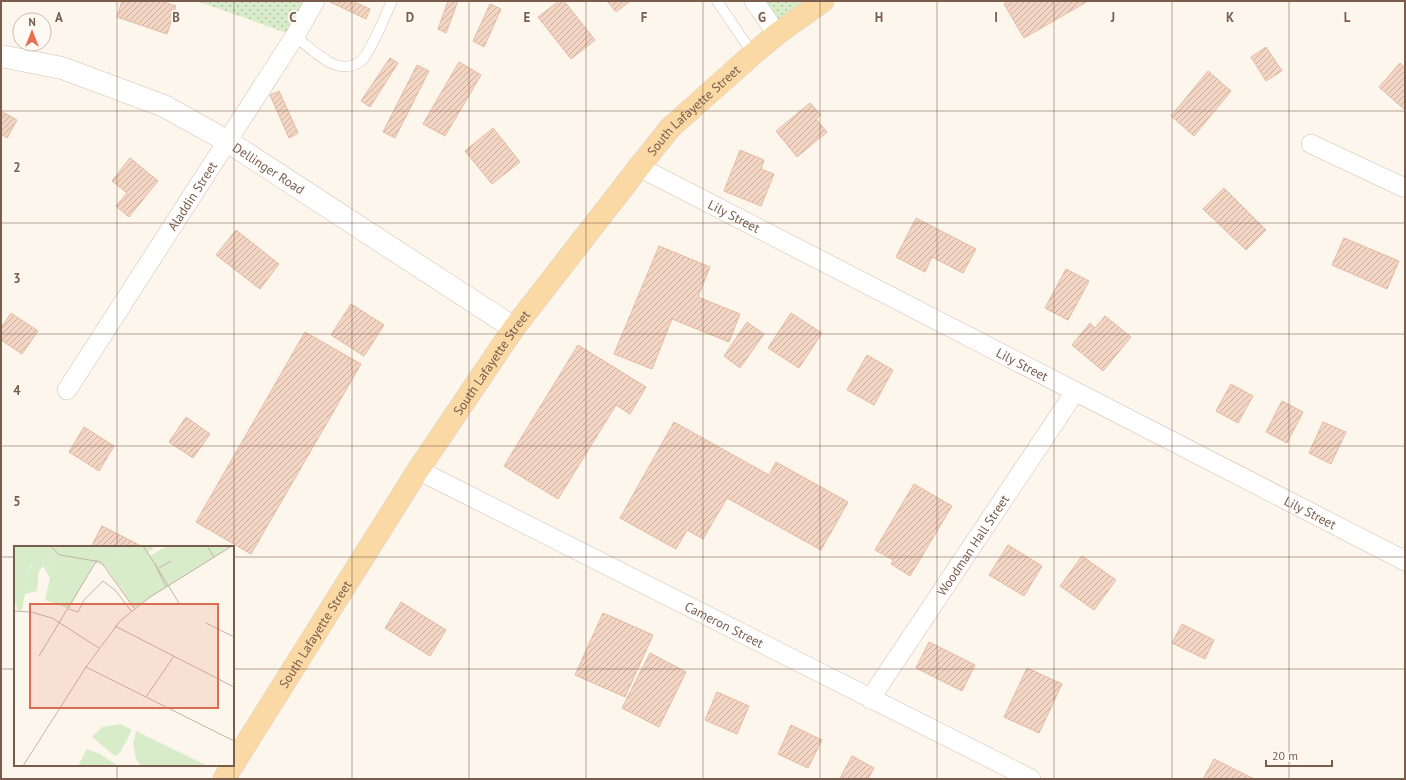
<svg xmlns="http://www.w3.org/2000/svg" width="1406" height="780" font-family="'PT Sans',sans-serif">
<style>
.green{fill:url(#green-dots)}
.building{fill:url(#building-hatch);stroke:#e6bba3}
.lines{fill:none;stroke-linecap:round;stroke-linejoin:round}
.lane-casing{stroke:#d1beb0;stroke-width:11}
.street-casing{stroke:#d1beb0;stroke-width:20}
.secondary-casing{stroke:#d6c0b0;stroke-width:23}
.primary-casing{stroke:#dad1cd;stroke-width:23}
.lane{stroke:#fff;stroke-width:10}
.street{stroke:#fff;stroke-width:19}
.secondary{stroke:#fff;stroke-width:22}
.primary{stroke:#fbd9a5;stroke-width:22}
.grid{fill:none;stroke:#7a5c4d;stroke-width:1;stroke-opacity:0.55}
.labels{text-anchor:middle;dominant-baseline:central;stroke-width:3.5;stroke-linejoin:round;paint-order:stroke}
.street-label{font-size:13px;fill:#7a5c4d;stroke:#fffaf3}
.inset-road{fill:none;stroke:#c5b3a7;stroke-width:1}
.view{fill:#dc6d51;fill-opacity:0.15;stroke:#dc6d51;stroke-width:2}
.inset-edge{fill:none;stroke:#7a5c4d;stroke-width:2}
.grid-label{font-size:13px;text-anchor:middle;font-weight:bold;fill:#7a5c4d;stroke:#fffaf3;stroke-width:3.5;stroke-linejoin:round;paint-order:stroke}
</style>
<defs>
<pattern id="green-dots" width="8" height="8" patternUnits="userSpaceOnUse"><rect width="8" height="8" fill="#d8ecc9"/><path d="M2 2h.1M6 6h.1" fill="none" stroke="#b4c2a5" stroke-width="1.8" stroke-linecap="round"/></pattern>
<pattern id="building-hatch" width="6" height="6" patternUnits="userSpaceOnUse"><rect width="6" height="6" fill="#f3d5c3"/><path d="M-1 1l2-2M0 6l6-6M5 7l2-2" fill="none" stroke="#cab0a1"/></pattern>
</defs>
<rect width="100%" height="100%" fill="#fdf6ec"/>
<!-- green -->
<path class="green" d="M197,1h118l-20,35z
M754,1h69l-46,33z"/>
<!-- building -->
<path class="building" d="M122,1h39l15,5 -9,28 -50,-17z
M331,1h21l18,8 -4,10 -36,-17z
M448,1h10l-12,32 -8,-4z
M559,1h5l31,39 -24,19 -33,-42z
M607,1h23l-14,11z
M1008,1h80l-64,37 -20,-34z
M490,4l11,5 -17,38 -11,-6z
M1266,47l16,24 -16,10 -15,-24z
M390,58l8,5 -28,44 -9,-6z
M459,62l22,13 -36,61 -22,-12z
M1400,63l5,5v42l-26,-23z
M417,65l12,6 -34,67 -12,-6z
M1208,71l23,20 -37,45 -23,-20z
M279,91l19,42 -9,5 -19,-43z
M810,103l11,12 -5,4 11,13 -30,25 -21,-26z
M1,111l16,9 -10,18 -6,-4z
M493,128l27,34 -28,22 -27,-33z
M740,150l24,10 -3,9 13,5 -13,32 -37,-15z
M130,158l28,23 -29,36 -13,-11 11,-13 -15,-12z
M1224,188l42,42 -20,20 -43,-41z
M916,218l60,31 -13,24 -31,-16 -7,15 -29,-15z
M236,230l43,34 -19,25 -44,-34z
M1344,238l55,23 -12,28 -55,-24z
M659,246l51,21 -12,30 42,17 -11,28 -57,-23 -20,50 -38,-15z
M1066,269l23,12 -21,39 -23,-12z
M351,304l33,21 -20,31 -33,-21z
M11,313l27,18 -16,23 -21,-14v-12z
M791,313l31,20 -23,35 -31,-20z
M1105,316l26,21 -28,34 -31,-26 18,-22 5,5z
M747,322l17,12 -24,34 -16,-12z
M305,332l56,32 -110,190 -55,-32z
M578,345l68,42 -16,27 -14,-9 -58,94 -54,-33z
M867,355l26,15 -19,35 -27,-15z
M1231,384l22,12 -15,27 -22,-12z
M1282,401l21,11 -16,31 -21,-11z
M186,417l24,17 -17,24 -24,-16z
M674,422l95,53 7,-13 72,40 -27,48 -94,-52 -24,41 -16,-9 -11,19 -56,-31z
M1323,422l23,10 -15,32 -22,-11z
M84,427l30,19 -15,25 -30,-19z
M914,484l38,22 -42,70 -19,-12 2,-4 -18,-10z
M102,526l41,21h-52z
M1008,545l34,21 -18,30 -35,-21z
M1082,556l34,24 -22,30 -34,-24z
M401,602l45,28 -16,26 -45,-28z
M603,613l50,22 -28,62 -50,-22z
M1182,624l32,16 -9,19 -33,-16z
M929,642l46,23 -13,26 -46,-23z
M650,653l36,19 -27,55 -37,-19z
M1027,668l35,16 -23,49 -35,-16z
M717,692l32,14 -12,28 -32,-14z
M791,725l31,15 -14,28 -30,-14z
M852,756l22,12 -6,11h-26l-2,-1z
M1214,759l40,20h-51z"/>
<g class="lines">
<defs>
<path id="lane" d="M717,1l36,53
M295,36c11,9 22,19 34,26 10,6 23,6 32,-1 9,-7 25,-47 31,-60"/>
<g id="street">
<path d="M754,1l23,33"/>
<path d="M1311,144l94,44"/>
<path id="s1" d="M639,167l766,394"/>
<path id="s2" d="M67,390l228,-354 20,-35"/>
<path id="s3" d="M418,470l613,309"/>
<path id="s4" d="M870,699l205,-307"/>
</g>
<g id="secondary">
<path id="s5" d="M1,56l61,12 102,38 63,35 287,187"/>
</g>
<g id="primary">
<path id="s6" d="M224,779l194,-309 96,-142 125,-161 31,-39 83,-74 24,-20 46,-33"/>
</g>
</defs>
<!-- lane casing -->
<use href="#lane" class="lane-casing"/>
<!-- street casing -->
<use href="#street" class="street-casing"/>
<!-- secondary casing -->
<use href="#secondary" class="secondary-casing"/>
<!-- primary casing -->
<use href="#primary" class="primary-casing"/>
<!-- lane -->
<use href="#lane" class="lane"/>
<!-- street -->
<use href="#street" class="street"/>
<!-- secondary -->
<use href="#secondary" class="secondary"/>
<!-- primary -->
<use href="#primary" class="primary"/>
</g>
<!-- grid -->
<path class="grid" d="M117,1v546M234,1v778M352,1v778M469,1v778M586,1v778M703,1v778M820,1v778M937,1v778M1054,1v778M1172,1v778M1289,1v778M1,111h1404M1,223h1404M1,334h1404M1,446h1404M1,557h14M233,557h1172M1,669h14M233,669h1172M117,765v14"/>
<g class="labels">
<!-- street labels -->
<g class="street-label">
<text stroke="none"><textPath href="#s6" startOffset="819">South Lafayette Street</textPath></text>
<text stroke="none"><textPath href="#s5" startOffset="293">Dellinger Road</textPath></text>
<text stroke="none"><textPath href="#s2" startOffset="231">Aladdin Street</textPath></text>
<text stroke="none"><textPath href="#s1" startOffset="107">Lily Street</textPath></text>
<text stroke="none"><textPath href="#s6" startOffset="495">South Lafayette Street</textPath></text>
<text stroke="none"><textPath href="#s1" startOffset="431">Lily Street</textPath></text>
<text stroke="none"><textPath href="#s1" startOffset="755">Lily Street</textPath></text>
<text stroke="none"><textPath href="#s4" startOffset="185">Woodman Hall Street</textPath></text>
<text stroke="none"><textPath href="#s3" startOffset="343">Cameron Street</textPath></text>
<text stroke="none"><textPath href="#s6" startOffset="171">South Lafayette Street</textPath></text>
</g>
</g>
<!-- overview -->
<g transform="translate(14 546)">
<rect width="220" height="220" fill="#fdf6ec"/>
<path d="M23,0h13l4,17 23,-6 19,3 -27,49 -24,-9 5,-22 -7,-12 -4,5 -2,20 -12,3 4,-24 12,-14zM124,0h14l1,3 -5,3 2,4 17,-10h65l-98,62 -29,-42z" fill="#d8ecc9"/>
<path d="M0,0h23l4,10 -1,7 -9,3 -2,4 -7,40 -4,1 -4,-12zM36,0h88l-33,20 -28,-9 -23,6zM122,185l72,35h-67l-5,-7 -3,-15z" fill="#d8ecc9"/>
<path d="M106,178l12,6 -12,23 -5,3 -23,-19 10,-10zM73,203l13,5 18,12h-40z" fill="#d8ecc9"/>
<path class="inset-road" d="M36,0l10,9 41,7 33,46M129,0l12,18M193,0l7,11M145,22l12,-7M152,41l-11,-23 24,39M55,63l9,3 6,-12 19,-19 13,10 15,20M0,65l17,1 21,6 47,30M192,77l28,14M101,80l119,61M25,110l58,-96M72,121l148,74M132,151l28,-41M9,220l63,-99 34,-46 30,-24 82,-51"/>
<path class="view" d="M16,58h188v104h-188z"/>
<rect width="220" height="220" class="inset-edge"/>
</g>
<g class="grid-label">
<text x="59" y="22">A</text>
<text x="176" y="22">B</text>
<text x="293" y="22">C</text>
<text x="410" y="22">D</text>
<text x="527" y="22">E</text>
<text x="644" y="22">F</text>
<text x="762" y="22">G</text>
<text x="879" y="22">H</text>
<text x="996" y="22">I</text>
<text x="1113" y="22">J</text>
<text x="1230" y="22">K</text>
<text x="1347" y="22">L</text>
<text x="17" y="172">2</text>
<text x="17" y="283">3</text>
<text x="17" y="395">4</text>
<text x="17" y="506">5</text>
</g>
<!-- border -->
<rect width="1406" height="780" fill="none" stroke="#7a5c4d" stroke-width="4"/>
<!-- north arrow -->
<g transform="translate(32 32)"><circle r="19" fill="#fffaf3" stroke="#cabbb1"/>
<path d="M0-3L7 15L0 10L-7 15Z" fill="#e76f51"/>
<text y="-6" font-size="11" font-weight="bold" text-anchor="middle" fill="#7a5c4d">N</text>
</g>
<!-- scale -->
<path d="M1266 760v6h66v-6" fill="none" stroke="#7a5c4d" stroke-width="2"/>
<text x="1272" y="760" font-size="12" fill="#7a5c4d" stroke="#fffaf3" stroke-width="3" paint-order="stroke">20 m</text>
</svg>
